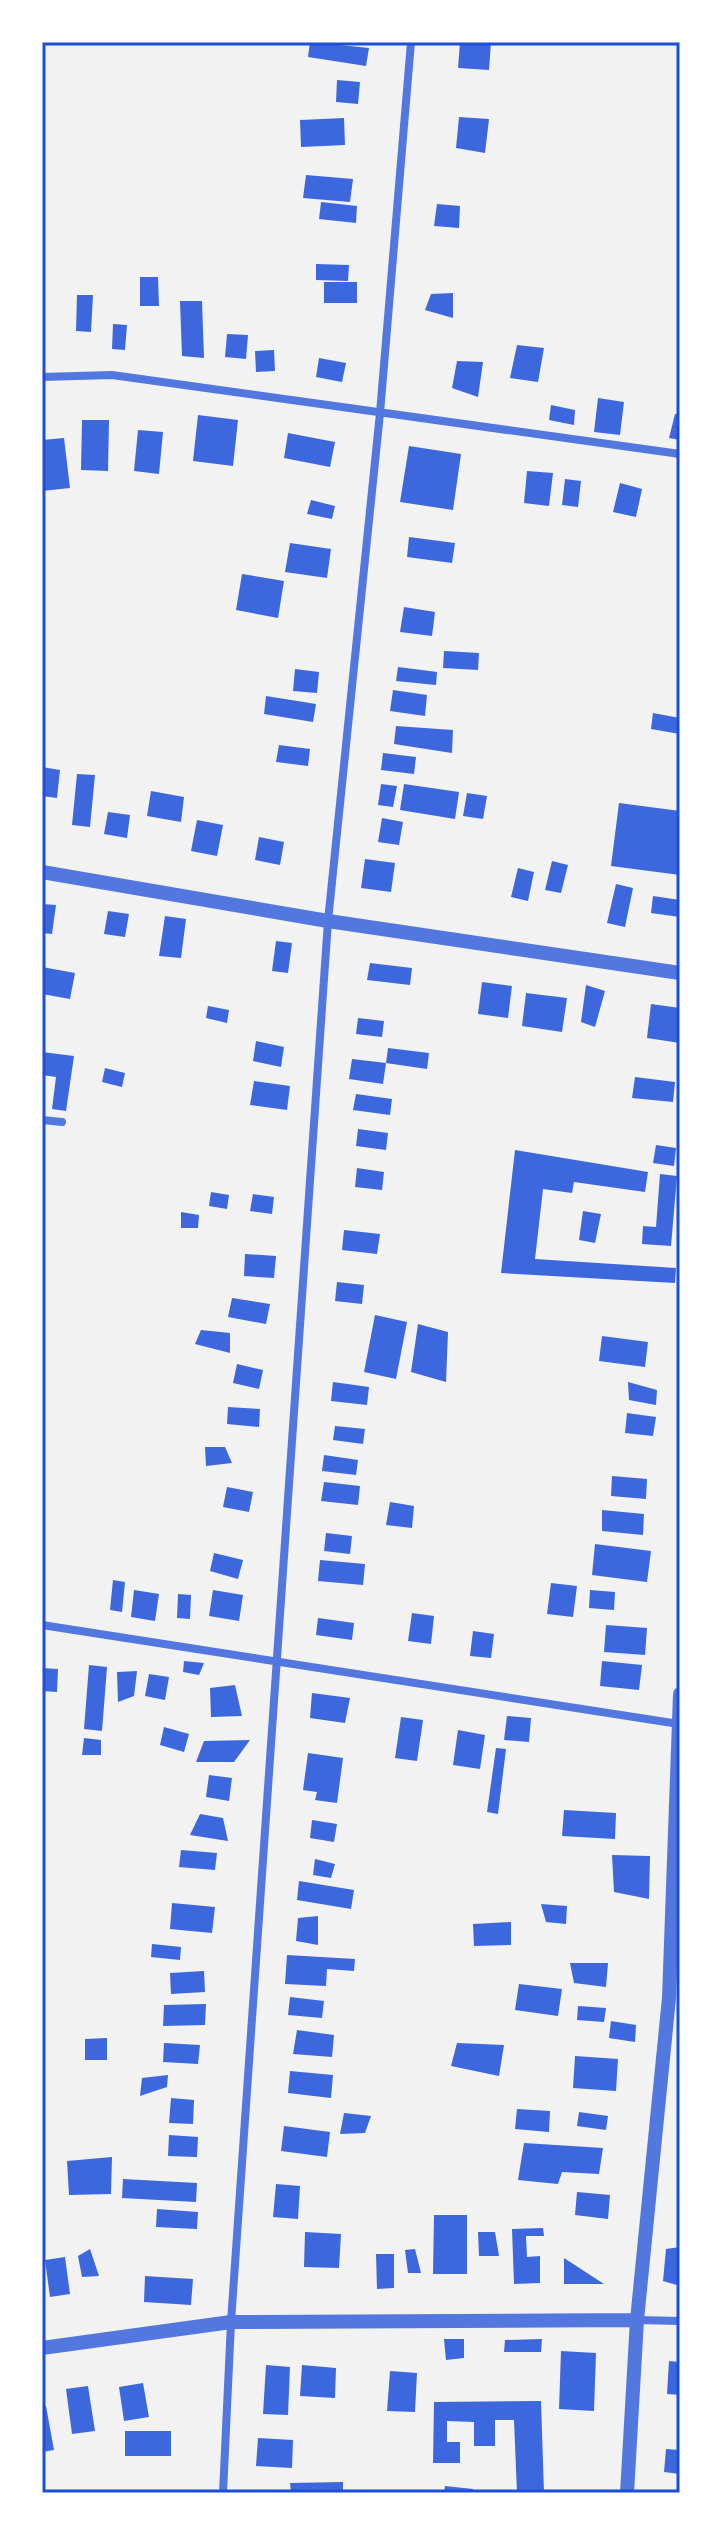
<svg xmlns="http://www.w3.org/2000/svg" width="722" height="2535" font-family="'Source Sans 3',sans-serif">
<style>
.building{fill:#3d67dc}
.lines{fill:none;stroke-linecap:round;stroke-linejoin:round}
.minor{stroke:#5277de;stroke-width:8}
.tertiary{stroke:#5277de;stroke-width:14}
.neatline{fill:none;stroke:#1d4ed8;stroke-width:3}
</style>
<rect width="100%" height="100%" fill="#f2f2f2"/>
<!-- building -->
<path class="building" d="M310,42l59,6 -3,18 -58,-9z
M460,42h31l-2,28 -31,-2z
M337,80l23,2 -2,22 -22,-2z
M459,117l30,2 -4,34 -29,-5z
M344,118l1,27 -44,2 -1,-27z
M306,175l47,4 -3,23 -47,-4z
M321,202l36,4 -1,17 -37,-4z
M437,204l23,2 -1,22 -25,-2z
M316,264l33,1 -1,16 -32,-1z
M140,277h18l1,29h-19z
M324,282h33v21h-33z
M453,293v25l-28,-8 6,-16z
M77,295h16l-2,37 -15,-1z
M180,301h22l2,57 -22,-2z
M113,324l14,1 -2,25 -13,-1z
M227,334l21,1 -2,24 -21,-2z
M517,345l27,3 -6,34 -28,-4z
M274,350l1,21 -19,1 -1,-21z
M319,358l27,5 -4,19 -26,-5z
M457,361l26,1 -5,35 -26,-9z
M598,398l26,4 -4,33 -26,-3z
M551,405l24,5 -1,15 -25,-5z
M675,414h5v26l-11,-2z
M198,415l40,5 -5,46 -40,-5z
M82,420h27l-1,51 -27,-1z
M138,430l25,2 -4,42 -25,-3z
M288,433l47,9 -5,25 -46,-9z
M64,438l6,50 -28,3v-51z
M409,446l52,8 -8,56 -53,-8z
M527,471l26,2 -4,33 -25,-3z
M565,479l16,2 -3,26 -16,-2z
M620,483l22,6 -6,28 -23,-5z
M311,500l24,6 -3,13 -25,-5z
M409,537l46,6 -3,20 -45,-6z
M290,543l41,6 -4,29 -42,-6z
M242,574l42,7 -6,37 -42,-8z
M404,607l31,5 -3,24 -32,-4z
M444,651l35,2 -1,17 -35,-2z
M398,667l39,5 -1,13 -40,-4z
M295,669l24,3 -2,21 -24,-2z
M393,690l34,5 -2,21 -35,-5z
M266,696l50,8 -3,18 -49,-8z
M653,713l27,5v16l-29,-5z
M396,726l57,4 -1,23 -58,-9z
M279,745l31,4 -2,17 -32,-4z
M383,753l33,4 -2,17 -33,-4z
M42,767l18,3 -3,28 -15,-2z
M77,774l18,1 -5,52 -18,-2z
M381,784l16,2 -4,21 -15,-2z
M404,784l55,8 -4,27 -55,-9z
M151,791l33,6 -3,25 -34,-6z
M467,793l20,3 -4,23 -20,-3z
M619,803l61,8v64l-69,-9z
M108,812l22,3 -3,23 -23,-4z
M382,818l21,4 -4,23 -21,-3z
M197,820l26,5 -6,31 -26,-5z
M259,837l25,5 -4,23 -25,-5z
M365,859l30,4 -4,29 -30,-4z
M552,861l16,4 -7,28 -16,-3z
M518,868l16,4 -6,29 -17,-4z
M616,884l17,4 -8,39 -18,-4z
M653,896l27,4v17l-29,-4z
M42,904l14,1 -4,29 -10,-1z
M108,911l21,3 -4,23 -21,-3z
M165,916l21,3 -5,39 -22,-2z
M276,941l16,2 -4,30 -16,-2z
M370,963l42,5 -2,17 -43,-5z
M42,967l33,6 -5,26 -28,-5z
M482,982l30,4 -4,32 -30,-4z
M586,985l19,6 -10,36 -14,-5z
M526,993l41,5 -5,34 -40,-6z
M651,1004l29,4v35l-33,-5z
M208,1006l21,4 -2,13 -21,-5z
M358,1018l26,3 -2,16 -26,-3z
M256,1041l28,6 -3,20 -28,-6z
M388,1048l41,5 -2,16 -41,-6 -3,21 -34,-5 3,-20 34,4z
M42,1052l32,4 -8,55 -14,-2 4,-32 -14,-2z
M105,1068l20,5 -3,14 -20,-5z
M635,1077l40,5 -2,20 -41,-4z
M254,1081l36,5 -3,24 -37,-5z
M356,1094l36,5 -2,16 -37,-5z
M358,1129l30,4 -2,17 -30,-4z
M656,1145l20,3 -2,18 -21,-3z
M515,1150l133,22 -3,20 -71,-10 -2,11 -29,-4 -8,70 141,9 -1,15 -174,-10z
M357,1168l27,4 -2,18 -27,-3z
M660,1174l17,2 -6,70 -29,-2 1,-18 13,1z
M211,1192l18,3 -2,14 -18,-3z
M253,1194l21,3 -2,17 -22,-3z
M583,1211l18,3 -6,29 -16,-3z
M181,1212l18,3 -1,13h-17z
M344,1230l36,4 -3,20 -35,-4z
M245,1254l31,2 -2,22 -30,-2z
M337,1282l27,3 -2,19 -27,-3z
M232,1298l38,6 -4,20 -38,-7z
M375,1315l32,7 -11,57 -32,-7z
M418,1324l30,8 -2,50 -35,-10z
M201,1330l29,3v20l-35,-9z
M602,1336l46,6 -3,25 -46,-6z
M237,1364l26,6 -4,19 -26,-6z
M333,1382l36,5 -2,18 -36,-4z
M628,1382l29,8 -1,15 -27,-5z
M228,1407l32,2 -1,18 -32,-3z
M627,1413l29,4 -3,19 -28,-3z
M335,1426l30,3 -2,15 -30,-4z
M205,1447h20l7,16 -26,3z
M324,1455l34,5 -2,15 -34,-4z
M612,1476l35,3 -1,20 -35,-3z
M324,1482l36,4 -2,19 -37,-4z
M227,1487l26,5 -4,20 -26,-5z
M390,1502l24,4 -2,22 -26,-3z
M602,1510l42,4 -1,21 -41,-4z
M326,1533l26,3 -2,18 -26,-3z
M595,1544l56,7 -4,31 -55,-7z
M214,1553l29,7 -5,19 -28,-8z
M320,1560l45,4 -2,21 -45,-4z
M113,1580l12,2 -3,30 -12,-2z
M551,1583l26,3 -4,31 -26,-3z
M134,1590l25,4 -4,27 -24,-4z
M213,1590l30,5 -4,26 -30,-5z
M590,1590l25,2 -1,18 -25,-2z
M178,1594l13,1 -1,24 -13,-1z
M412,1613l22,3 -3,28 -23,-3z
M318,1618l36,5 -2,17 -36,-5z
M606,1625l41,3 -2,27 -41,-3z
M473,1631l21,3 -3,24 -21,-2z
M184,1661l20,2 -5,12 -16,-3z
M602,1661l40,4 -3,25 -39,-4z
M89,1665l18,2 -5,64 -18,-2z
M42,1668l16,1 -1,23 -15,-1z
M137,1671l-3,25 -16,6 -1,-30z
M149,1674l20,3 -4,23 -20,-4z
M235,1685l7,31 -31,1 -1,-29z
M312,1693l38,5 -5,25 -35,-5z
M507,1716l24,2 -2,24 -25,-2z
M401,1717l22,3 -6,41 -22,-3z
M164,1727l25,7 -5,18 -24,-7z
M458,1730l27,5 -5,34 -27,-4z
M84,1738l17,2v15h-19z
M250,1740l-16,22h-38l8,-21z
M496,1748l10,1 -8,65 -11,-2z
M308,1753l35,5 -6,45 -22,-3 2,-8 -14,-2z
M209,1775l23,3 -3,23 -23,-4z
M564,1810l52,3 -1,26 -53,-3z
M200,1814l23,4 5,23 -38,-6z
M312,1820l25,4 -3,18 -24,-4z
M181,1850l36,3 -2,17 -36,-3z
M612,1855l38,1 -1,43 -35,-7z
M315,1859l20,5 -4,14 -18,-3z
M299,1881l55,9 -3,19 -54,-9z
M172,1903l43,4 -3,26 -42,-4z
M541,1904l26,2 -1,18 -20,-2z
M318,1916v29l-22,-4 2,-23z
M511,1922v23l-37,1 -1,-22z
M152,1944l29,3 -1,13 -29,-3z
M287,1955l68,4 -1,12 -27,-2 -1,17 -41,-2z
M570,1963h38l-2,24 -32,-4z
M204,1971l1,21 -34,2 -1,-21z
M519,1984l43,5 -4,27 -43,-6z
M290,1997l34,4 -2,17 -34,-3z
M206,2004l-1,21 -42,1 1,-21z
M578,2006l28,2 -2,14 -27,-2z
M611,2021l25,4 -1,17 -26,-4z
M297,2030l37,5 -2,22 -39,-3z
M107,2038v22h-22v-21z
M164,2043l36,2 -2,19 -35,-2z
M457,2043l47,2 -5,31 -48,-10z
M575,2056l43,3 -2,32 -43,-3z
M290,2071l43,4 -2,23 -43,-5z
M168,2075l-1,12 -27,9 2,-18z
M171,2098l23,2 -1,24 -24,-1z
M517,2109l33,2 -1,21 -34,-3z
M579,2112l29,4 -2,14 -29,-4z
M344,2113l27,3 -6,17 -25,1z
M284,2126l46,6 -3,25 -46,-6z
M169,2135l29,2 -1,20 -29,-1z
M524,2143l79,5 -4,26 -37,-2 -4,12 -40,-4z
M112,2157l-1,37 -42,1 -2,-34z
M123,2179l74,4 -1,19 -74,-4z
M276,2184l24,2 -2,33 -25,-2z
M577,2192l33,3 -2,24 -33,-4z
M157,2209l41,3 -1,17 -41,-2z
M434,2215h33v59h-34z
M543,2228l1,8h-18l1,21 13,-1v27l-26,1 -2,-55z
M305,2232l36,2 -2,34 -35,-1z
M478,2232h17l4,24h-20z
M680,2247v39l-17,-5 3,-32z
M90,2249l9,27 -17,1 -4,-21z
M415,2249l6,24h-13l-3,-23z
M376,2254h18v34l-17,1z
M65,2257l5,37 -20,3 -5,-37z
M564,2258l40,26h-40z
M145,2276l48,3 -2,26 -47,-3z
M444,2339h20v19l-18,2z
M542,2339l-1,13h-37l1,-12z
M561,2351l35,2 -2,58 -35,-2z
M669,2361l11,1v33l-13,-1z
M266,2365l24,2 -2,48 -25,-1z
M302,2365l34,3 -1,30 -35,-2z
M390,2371l27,2 -2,39 -28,-1z
M143,2383l6,34 -25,4 -5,-34z
M88,2386l7,45 -23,3 -6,-45z
M541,2401l3,92h-27l-3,-73h-19v26h-21v-24l-27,-1v21h13v21h-27l1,-61z
M46,2406l8,44 -12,2v-45z
M125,2431h46v25h-46z
M258,2438l35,2 -1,28 -36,-2z
M666,2449l14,1v24l-16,-2z
M343,2482v11h-52l-1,-10z
M445,2486l28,3v4h-29z"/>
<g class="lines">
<!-- minor -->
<path class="minor" d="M42,377l70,-2 568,79
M42,1120l20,2
M42,1625l637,99
M637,2320l43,1
M223,2493l8,-171 97,-1401 52,-508 31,-371"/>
<!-- tertiary -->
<path class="tertiary" d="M42,872l286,49 352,52
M42,2348l189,-26 406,-2
M627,2493l10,-173 32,-322 11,-304"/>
</g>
<!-- border -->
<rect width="722" height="2535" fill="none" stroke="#ffffff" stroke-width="88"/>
<rect x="44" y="44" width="634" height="2447" class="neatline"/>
</svg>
